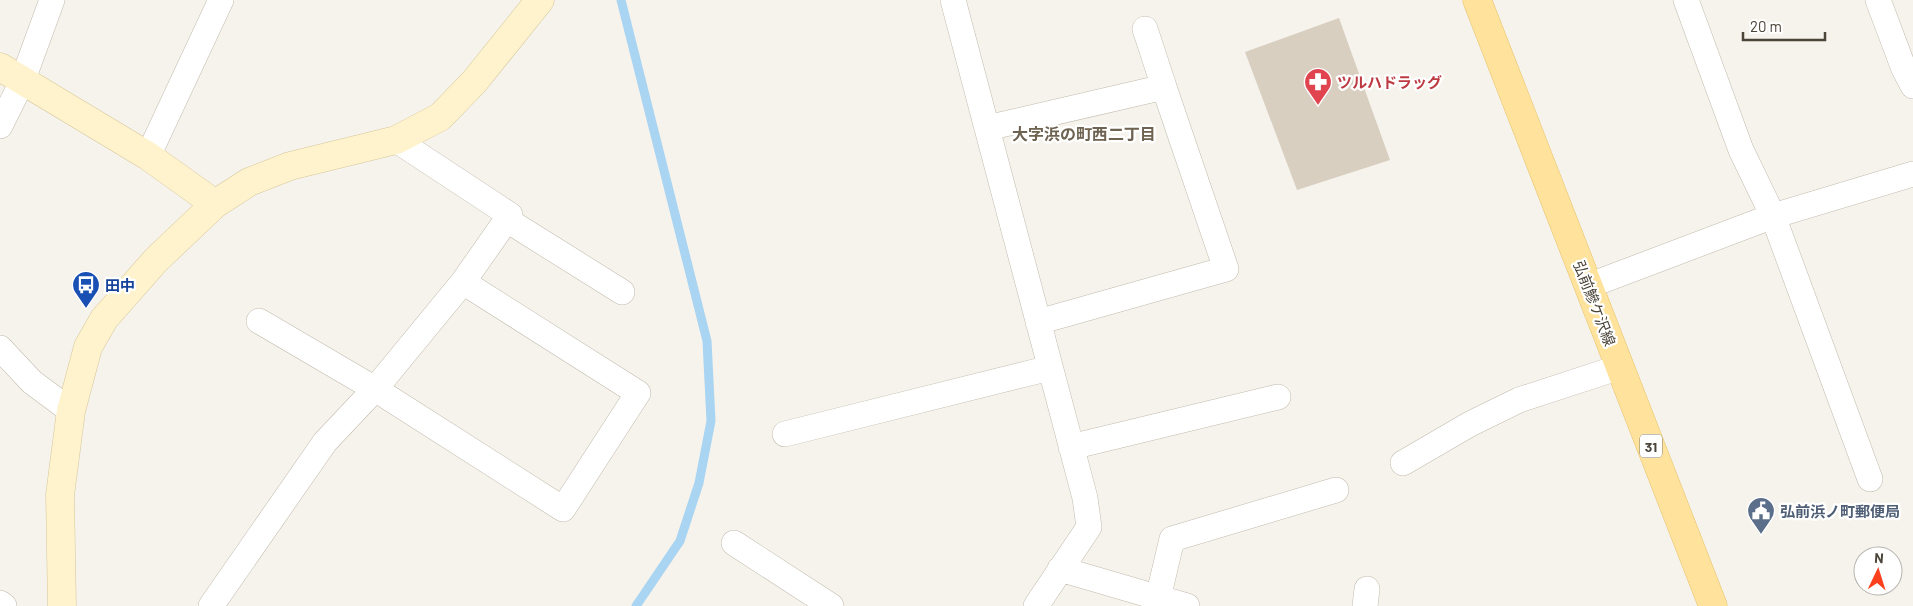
<svg xmlns="http://www.w3.org/2000/svg" width="1913" height="606" font-family="Barlow,'Noto Sans JP',sans-serif">
<style>
.lines{fill:none;stroke-linecap:round;stroke-linejoin:round}
.stream{stroke:#a9d4f2;stroke-width:9}
.building{fill:#d8cfc1}
.street-casing{stroke:#c2bbae;stroke-width:26}
.secondary-casing{stroke:#d6c79b;stroke-width:29}
.primary-casing{stroke:#e6c16a;stroke-width:29}
.street{stroke:#fff;stroke-width:25}
.secondary{stroke:#fff3cd;stroke-width:28}
.primary{stroke:#ffe39c;stroke-width:28}
.labels{text-anchor:middle;dominant-baseline:central;stroke-width:4.5;stroke-linejoin:round;paint-order:stroke}
.shield{fill:#fff;stroke:#817c74;stroke-width:1}
.shield-label{font-size:14px;font-weight:bold;fill:#4b4439}
.health-label{font-size:15px;font-weight:bold;fill:#be3a42;stroke:#fff;text-anchor:start}
.transit-label{font-size:15px;font-weight:bold;fill:#164399;stroke:#fff;text-anchor:start}
.street-label{font-size:15px;fill:#4b4439;stroke:#fff}
.service-label{font-size:15px;font-weight:bold;fill:#4e5e75;stroke:#fff;text-anchor:start}
.neighbourhood-label{font-size:16px;font-weight:bold;fill:#6e6250;stroke:#fff}
</style>
<rect width="100%" height="100%" fill="#f6f3ec"/>
<g class="lines">
<!-- stream -->
<path class="stream" d="M621,0l86,341 4,80 -12,62 -19,58 -44,65"/>
</g>
<!-- building -->
<path class="building" d="M1339,18l51,142 -93,30 -52,-138z"/>
<g class="lines">
<defs>
<path id="street" d="M953,0l132,498 4,29 -53,79
M1686,0l55,150 32,66 97,263
M1878,0l26,69 9,17
M1145,29l19,58
M0,126l22,-44 30,-82
M987,128l177,-41 62,182 -188,53
M148,156l73,-156
M507,220l115,72
M1588,286l185,-70 140,-42
M259,321l116,68 188,120 75,-116 -175,-111
M0,348l32,34 39,29
M785,434l265,-66
M1071,447l207,-50
M1403,463l67,-39 49,-24 101,-33
M734,543l97,63
M1060,569l127,37
M1158,598l14,-59 164,-49
M0,603l4,3
M211,606l114,-164 50,-53 88,-107 47,-67 -114,-75
M1365,606l2,-17"/>
<path id="secondary" d="M0,67l148,89 67,48
M62,606l-2,-111 11,-84 17,-64 16,-28 52,-59 59,-56 34,-22 41,-16 106,-26 44,-23 34,-35 66,-82"/>
<path id="primary" d="M1477,0l236,606"/>
</defs>
<!-- street casing -->
<use href="#street" class="street-casing"/>
<!-- secondary casing -->
<use href="#secondary" class="secondary-casing"/>
<!-- primary casing -->
<use href="#primary" class="primary-casing"/>
<!-- street -->
<use href="#street" class="street"/>
<!-- secondary -->
<use href="#secondary" class="secondary"/>
<!-- primary -->
<use href="#primary" class="primary"/>
</g>
<!-- icons -->
<defs>
<symbol id="pharmacy-pin" viewBox="-11 -11 22 30"><path d="M0 17L-7.5 6A9.5 9.5 0 1 1 7.5 6Z" fill="#e0444e" stroke="#fff"/><path d="M-2-6h4v4h4v4h-4v4h-4v-4h-4v-4h4Z" fill="#fff"/></symbol>
<symbol id="bus-pin" viewBox="-11 -11 22 30"><path d="M0 17L-7.5 6A9.5 9.5 0 1 1 7.5 6Z" fill="#1a4fb4" stroke="#fff"/><path d="M-5-6H5V4H4V6H2V4H-2V6H-4V4H-5ZM-3.5-4V0h7V-4ZM-3.5 1.2v1.5H-2V1.2ZM2 1.2v1.5H3.5V1.2Z" fill="#fff"/></symbol>
<symbol id="civic-pin" viewBox="-11 -11 22 30"><path d="M0 17L-7.5 6A9.5 9.5 0 1 1 7.5 6Z" fill="#5c6f8a" stroke="#fff"/><path d="M-.6-6.5H3V-4.5H.6V-3L4-1V1h2V6H-6V1h2V-1L-.6-3ZM-1.2 2.5V6h2.4V2.5Z" fill="#fff"/></symbol>
</defs>
<g fill-rule="evenodd">
<use href="#pharmacy-pin" x="1302" y="66" width="32" height="43"/>
<use href="#bus-pin" x="70" y="269" width="32" height="43"/>
<use href="#civic-pin" x="1745" y="495" width="32" height="43"/>
</g>
<g class="labels">
<!-- shield labels -->
<rect class="shield" x="1640" y="434.5" width="22" height="23" rx="4"/>
<g class="shield-label">
<text x="1651" y="446">31</text>
</g>
<!-- health labels -->
<g class="health-label">
<text x="1337" y="82">ツルハドラッグ</text>
</g>
<!-- transit labels -->
<g class="transit-label">
<text x="105" y="285">田中</text>
</g>
<!-- street labels -->
<g class="street-label">
<text transform="translate(1595 303) rotate(69)">弘前鰺ケ沢線</text>
</g>
<!-- service labels -->
<g class="service-label">
<text x="1780" y="511">弘前浜ノ町郵便局</text>
</g>
<!-- neighbourhood labels -->
<g class="neighbourhood-label">
<text x="1084" y="133">大字浜の町西二丁目</text>
</g>
</g>
<!-- north arrow -->
<g transform="translate(1878 571) rotate(4)"><circle r="24" fill="#ffffff" stroke="#b7b4b0"/>
<path d="M0-4L9 19L0 12L-9 19Z" fill="#fc3f1d"/>
<text y="-8" font-size="14" font-weight="bold" text-anchor="middle" fill="#4b4439">N</text>
</g>
<!-- scale -->
<path d="M1743 32v8h82v-8" fill="none" stroke="#4b4439" stroke-width="2.5"/>
<text x="1750" y="32" font-size="15" fill="#4b4439" stroke="#ffffff" stroke-width="4" paint-order="stroke">20 m</text>
</svg>
